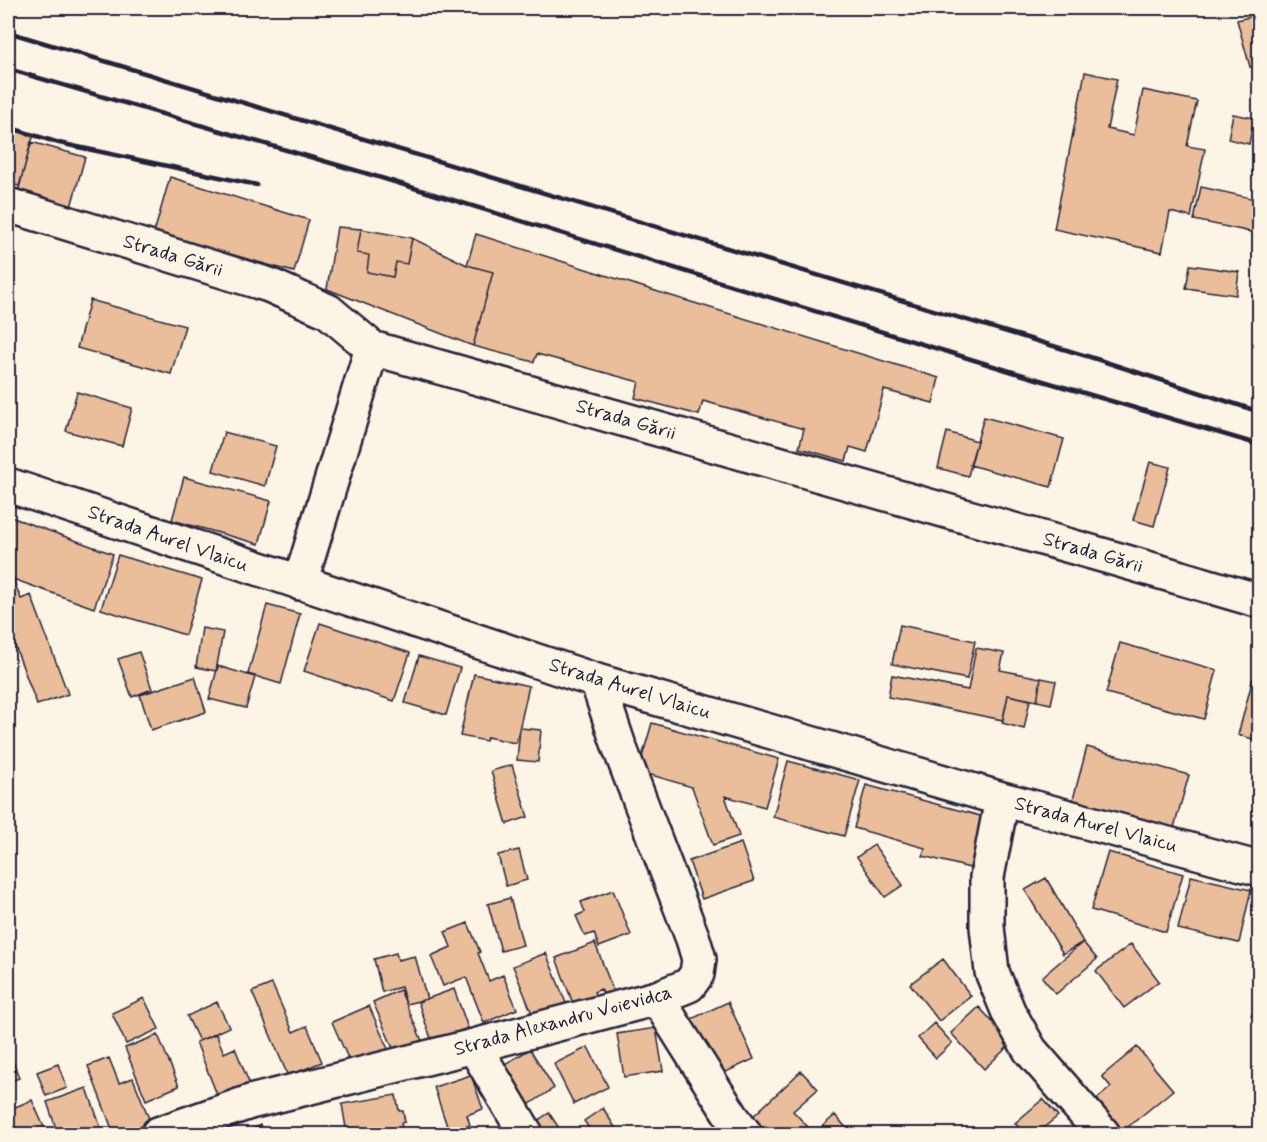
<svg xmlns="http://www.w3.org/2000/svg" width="1267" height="1142" font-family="Mynerve,sans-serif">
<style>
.building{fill:#ebbe9b;stroke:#22223b;stroke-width:1.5}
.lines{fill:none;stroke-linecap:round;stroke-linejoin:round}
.minor-casing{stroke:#22223b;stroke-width:38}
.minor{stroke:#fcf5e5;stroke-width:33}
.rail{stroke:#22223b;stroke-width:4.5}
.labels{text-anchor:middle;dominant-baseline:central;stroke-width:5;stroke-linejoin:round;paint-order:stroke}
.street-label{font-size:20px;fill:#22223b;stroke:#fcf5e5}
</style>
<rect width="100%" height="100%" fill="#fcf5e5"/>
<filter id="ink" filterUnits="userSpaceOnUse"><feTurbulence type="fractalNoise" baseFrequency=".0167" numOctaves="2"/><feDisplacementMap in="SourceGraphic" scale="12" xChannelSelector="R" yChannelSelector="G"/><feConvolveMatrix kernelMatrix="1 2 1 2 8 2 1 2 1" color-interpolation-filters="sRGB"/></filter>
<g filter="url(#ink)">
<!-- building -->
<path class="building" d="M1260,14v50l-10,3 -13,-47z
M1085,72l32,7 -10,50 27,6 9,-45 54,11 -10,45 18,3 -14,68 -21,-5 -8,40 -108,-23z
M1233,114l21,4 -5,26 -21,-5z
M8,127l26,7 -15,52 -11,-3z
M31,142l54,15 -16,57 -53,-14z
M170,177l139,43 -15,52 -140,-39z
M1201,187l59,13v17l-4,16 -62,-13z
M337,227l24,2 -4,24 12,2 -2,17 26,5 3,-15 11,2 5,-26 55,27 26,7 -20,74 -146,-57z
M361,229l51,9 -5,26 -11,-2 -3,15 -26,-5 2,-17 -12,-2z
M476,234l176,56 287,88 -6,25 -49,-13 -17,62 -17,-5 -4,14 -47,-13 5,-19 -101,-28 -4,14 -64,-17 4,-16 -102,-28 -3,8 -61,-16 20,-74 -26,-7z
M1190,265l49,7 -3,23 -50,-7z
M90,300l95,26 -14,48 -94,-26z
M77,392l55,16 -10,38 -56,-15z
M984,417l80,22 -13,48 -81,-22z
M224,432l52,14 -11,40 -52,-15z
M947,432l30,9 -9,35 -30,-8z
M1150,462l20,5 -16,59 -21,-6z
M184,477l87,24 -12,43 -87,-24z
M8,516l105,38 -19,54 -81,-29 8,20 10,-4 37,99 -31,11 -29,-78z
M118,555l84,25 -17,55 -84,-26z
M267,605l33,9 -19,70 -33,-10z
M320,623l90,30 -16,48 -90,-30z
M900,625l75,16 -8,38 -75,-15z
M202,628l21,4 -7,39 -20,-4z
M1120,643l97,27 -13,49 -98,-26z
M1120,643l97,27 -13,49 -98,-26z
M976,648l28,5 -4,17 41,8 -4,23 -29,-6 -5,25 -115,-23 4,-22 76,15z
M139,652l13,37 -20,8 -14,-38z
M419,656l41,12 -14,47 -41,-12z
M218,666l37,11 -9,31 -37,-9z
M474,674l55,12 -13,57 -29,-6 -1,4 -26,-5z
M195,677l11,35 -55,18 -11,-35z
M1041,678l15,3 -5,23 -14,-3z
M1253,678l7,2v61l-22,-6z
M1253,678l7,2v61l-22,-6z
M1008,695l22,5 -6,29 -22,-6z
M652,723l127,36 -14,48 -40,-11 14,40 -26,9 -21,-58 -54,-16z
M520,728l21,2 -3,32 -21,-2z
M1087,747l102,28 -16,56 -101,-28z
M788,761l72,19 -16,56 -71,-19z
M512,765l16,52 -21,7 -16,-53z
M1260,774v20l-6,-2z
M866,785l118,32 -14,51 -47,-12 2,-8 -71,-20z
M741,843l13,38 -52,18 -13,-38z
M874,845l29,40 -18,12 -28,-40z
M519,850l8,30 -21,6 -8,-31z
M1108,852l75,22 -17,58 -75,-22z
M1191,876l60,14 -12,53 -61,-14z
M1046,878l37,64 -20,12 -38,-64z
M613,890l18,45 -32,12 -5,-14 -9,3 -9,-20 9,-4 -4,-10z
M510,898l13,47 -22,6 -13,-47z
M468,923l12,29 -2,1 11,28 14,-6 14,34 -33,14 -18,-46 -23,9 -12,-30 20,-9 -6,-15z
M1083,942l14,17 -41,35 -14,-17z
M595,943l19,50 -10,3 -3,-7 -7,3 3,8 -22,9 -19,-51z
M1131,944l28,37 -35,27 -28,-37z
M396,953l2,7 17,-4 12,43 -21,5 -5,-17 -19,5 -8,-33z
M546,953l20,50 -33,13 -20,-50z
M943,959l28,37 -32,25 -29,-37z
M272,984l21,48 14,-6 15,36 -34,14 -36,-84z
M454,989l14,39 -36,13 -14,-39z
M400,990l23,53 -27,12 -23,-53z
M144,998l15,31 -33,15 -14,-31z
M217,1002l12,25 -30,14 -12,-25z
M728,1002l26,57 -41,19 -26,-57z
M369,1006l19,43 -37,16 -19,-43z
M979,1007l33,36 -28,26 -33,-36z
M1260,1008v16l-9,-9z
M934,1023l18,20 -16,15 -18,-20z
M656,1028l7,43 -39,6 -7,-43z
M216,1034l8,19 11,-5 17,42 -32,12 -24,-60z
M158,1035l21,51 -33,14 -21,-52z
M588,1047l20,40 -34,17 -20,-40z
M1137,1047l36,43 -50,41 -26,-32 14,-12 -9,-11z
M530,1049l24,39 -27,18 -25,-40z
M10,1052l9,26 -11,4v-29z
M109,1058l10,25 14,-5 21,53 -10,3h-30l-26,-68z
M58,1064l9,24 -21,8 -9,-24z
M801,1071l17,18 -25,22 15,16 -8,7h-42l-11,-12z
M471,1075l12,34 -16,6 3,10 -21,7 -15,-45z
M87,1088l16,46h-45l-11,-32z
M396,1095l3,16h4l2,11 -4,1 2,11h-56l-5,-30z
M1043,1099l15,17 -22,18h-11l-10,-11z
M32,1100l15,34h-39v-24z
M603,1108l16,26h-26l-9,-13z
M549,1113l14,21h-26l-6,-9z
M835,1115l14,16 -3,3h-32z
M260,1125l4,9h-22z"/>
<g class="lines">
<defs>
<path id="minor" d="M8,205l261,80 59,26 44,37 744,211 144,42
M8,485l589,196 405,118 258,70
M300,583l72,-235
M1002,799l-15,78v50l5,45 17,41 21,37 73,84
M657,998l75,119 13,17
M474,1046l52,88
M158,1134l92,-32 224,-56 183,-48 32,-13 8,-11 2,-15 -6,-20 -74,-193 -22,-65"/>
</defs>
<!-- minor casing -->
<use href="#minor" class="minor-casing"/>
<!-- minor -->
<use href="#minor" class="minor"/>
<!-- rail -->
<path class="rail" d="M8,32l1082,325 170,55
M8,69l357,104 648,199 247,73
M8,127l51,16 198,42"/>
</g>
</g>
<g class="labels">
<!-- street labels -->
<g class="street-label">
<text transform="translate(173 256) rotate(17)">Strada Gării</text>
<text transform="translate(626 420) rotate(16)">Strada Gării</text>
<text transform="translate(168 539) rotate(19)">Strada Aurel Vlaicu</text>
<text transform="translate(1093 553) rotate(16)">Strada Gării</text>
<text transform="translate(630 689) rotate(17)">Strada Aurel Vlaicu</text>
<text transform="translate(1096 825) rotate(15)">Strada Aurel Vlaicu</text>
<text transform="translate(563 1021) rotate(-15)">Strada Alexandru Voievidca</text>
</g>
</g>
<!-- margin -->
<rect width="1267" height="1142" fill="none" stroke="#fcf5e5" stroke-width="30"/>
<rect x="15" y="15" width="1237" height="1112" fill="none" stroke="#22223b" stroke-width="2" filter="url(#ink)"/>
</svg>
